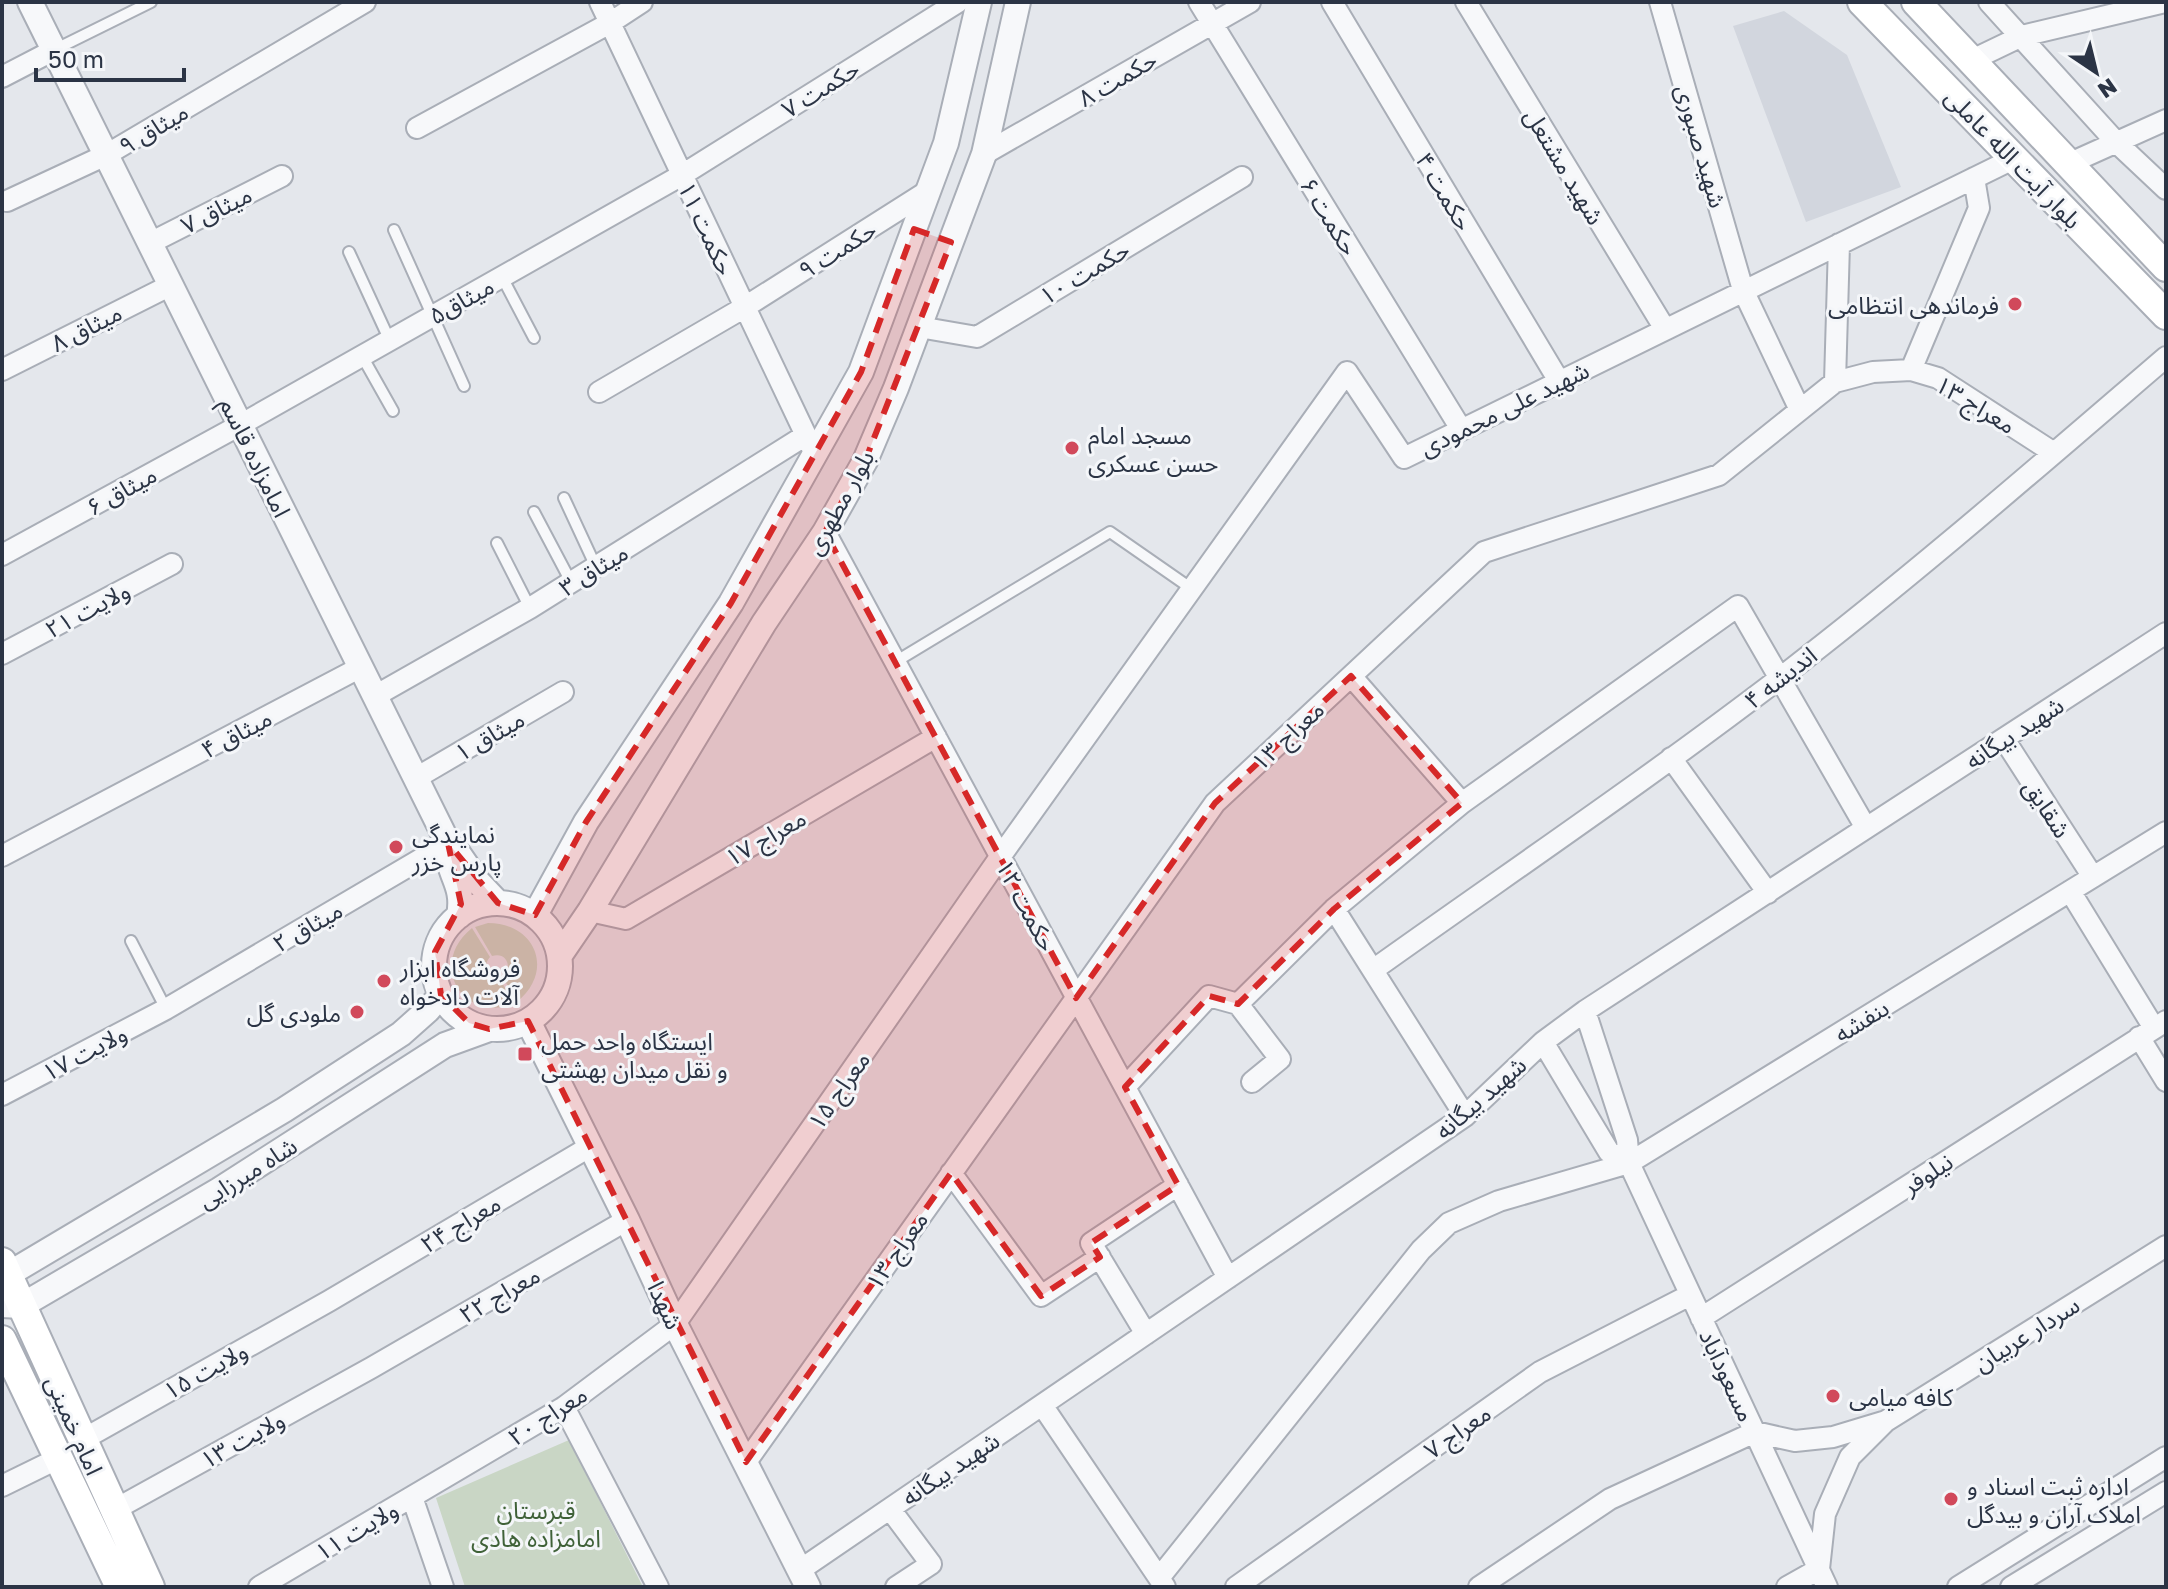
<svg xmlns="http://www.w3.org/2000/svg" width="2168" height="1589" font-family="'Golos Text','Noto Sans Arabic',sans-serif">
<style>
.built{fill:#d2d6de}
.green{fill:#c9d6c5}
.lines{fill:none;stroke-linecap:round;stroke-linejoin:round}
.service-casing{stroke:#a9aeb7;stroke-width:14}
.minor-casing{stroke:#a9aeb7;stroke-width:24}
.tertiary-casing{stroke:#a9aeb7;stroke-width:28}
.secondary-casing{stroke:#a9aeb7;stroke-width:32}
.service{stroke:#f7f8fa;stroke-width:10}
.minor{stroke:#f7f8fa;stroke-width:20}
.tertiary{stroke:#f7f8fa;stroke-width:24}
.secondary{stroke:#fff;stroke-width:28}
.marked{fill:#d62828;fill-opacity:0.2;stroke:#d62828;stroke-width:6;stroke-dasharray:16 10;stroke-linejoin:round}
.poi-dot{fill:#d1495b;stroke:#f4f6f9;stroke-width:3}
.labels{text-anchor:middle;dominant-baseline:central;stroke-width:6;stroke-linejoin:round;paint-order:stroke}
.street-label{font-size:24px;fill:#2b3445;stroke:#f4f6f9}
.poi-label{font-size:24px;fill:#2b3445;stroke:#f4f6f9;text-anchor:start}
.park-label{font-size:24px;fill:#3f6138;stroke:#f4f6f9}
</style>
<rect width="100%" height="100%" fill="#e4e7ec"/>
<!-- built -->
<path class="built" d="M1784,11l63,44 54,132 -95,35 -73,-196z"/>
<!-- green -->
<path class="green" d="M488,923c48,0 67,48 29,79l-15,-26 6,-9c0,-9 -7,-14 -16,-11l-17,-29z
M472,928l18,29c-8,9 -3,19 9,20l15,27c-53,19 -86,-41 -42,-76z
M569,1440l74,147h-178l-29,-89z"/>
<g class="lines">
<defs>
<path id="service" d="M54,50l97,-48
M394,230l70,156
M349,252l41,89
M502,277l32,61
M362,356l31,55
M564,498l32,69
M534,512l37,70
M497,543l33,65
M895,662l215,-130 82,57
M131,941l35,68"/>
<path id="minor" d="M600,2l211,444
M1199,2l262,427
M1332,2l227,379
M1466,2l199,327
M1660,2l83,288 57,120
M1989,2l127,140 50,47
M1972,60l50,-24 143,-34
M2,77l52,-27
M417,128l193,-105 32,-21
M984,154l266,-152
M2068,164l98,-44
M7,201l99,-46 259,-153
M150,243l132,-67
M919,327l58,10 265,-160
M2,370l169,-85
M1911,370l68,-162 -5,-30
M1835,382l4,-138
M599,392l146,-85 183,-116
M825,532l403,746
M2,555l238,-130 442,-250 276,-173
M2,654l170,-90
M1351,676l111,127
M375,696l155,-88 276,-173
M2004,739l89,138
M1671,758l97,135
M416,778l147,-86
M2,856l359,-189
M2070,891l84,137
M1334,909l131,207
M590,911l36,8 310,-182
M1373,970c136,-97 275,-191 407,-292 133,-102 259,-212 386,-321
M1238,1004l42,55 -28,23
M1585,1011l42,129 2,23 198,424
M2139,1037l27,44
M1543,1042l66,110 20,11
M1125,1087l84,-91 29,8 96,-95 128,-106 276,-197 128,222
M2,1095l164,-86 282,-166
M951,1173l90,123 59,-39
M1701,1318l465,-297
M1146,1334l-55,-91 87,-58
M1042,1405l123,182
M564,1407l94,180
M1886,1421l280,-175
M82,1440l247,-139 262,-155
M746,1462l469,-659 269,-251 235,-77 116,-93 38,-10 38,-2 27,8 116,75
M2,1486l57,-28
M412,1497l31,90
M890,1509l41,55 -35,23
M114,1510l257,-142 256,-148
M800,1570l665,-454 78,-74 42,-31 581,-378
M1159,1578l262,-328 28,-27 50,-22 130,-38 537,-331
M259,1587l305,-180 111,-83 325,-467 347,-485 57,86 611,-300
M1236,1587l304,-215 150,-77
M1479,1587l131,-88 145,-67 40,9 38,-4 53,-16 -36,36 -25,57 -6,55 -32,18
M1958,1587l208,-130
M2011,1587l155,-95"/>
<path id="tertiary" d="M30,2l418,841 10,10 20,29 20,21
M448,849c0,28 17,35 11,67
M434 966a63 63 0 1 1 126 0a63 63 0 1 1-126 0Z
M535,915l51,-93 145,-219 130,-231 85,-229 33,-141
M560,955l30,-44 174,-288 61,-91 40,-71 31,-73 88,-234 34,-152
M528,1021l99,199 48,104 133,263
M2,1281l5,-6 277,-165 117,-76 27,-24 13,-15
M2,1305l19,1 198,-116 226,-145 44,-16"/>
<path id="secondary" d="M1862,2l304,313
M1916,2l250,265
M2,1262l148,325
M2,1340l118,247"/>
</defs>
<!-- service casing -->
<use href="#service" class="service-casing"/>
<!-- minor casing -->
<use href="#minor" class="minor-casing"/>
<!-- tertiary casing -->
<use href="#tertiary" class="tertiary-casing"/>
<!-- secondary casing -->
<use href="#secondary" class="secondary-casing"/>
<!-- service -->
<use href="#service" class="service"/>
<!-- minor -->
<use href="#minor" class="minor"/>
<!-- tertiary -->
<use href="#tertiary" class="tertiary"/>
<!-- secondary -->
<use href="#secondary" class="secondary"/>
</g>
<!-- marked area -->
<path class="marked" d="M914,229l37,13 -86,219 -40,71 251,466 139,-195 136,-127 111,127 -128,106 -96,95 -29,-8 -84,91 53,98 -87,58 9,14 -59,39 -90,-123 -205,289 -218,-441 -39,8 -20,-6 -28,-28 -6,-43 26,-48 -13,-61 50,60 37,12 51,-93 145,-219 130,-231z"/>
<!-- markers -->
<g class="poi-dot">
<circle cx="2015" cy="304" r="8"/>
<circle cx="1072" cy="448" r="8"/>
<circle cx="396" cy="847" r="8"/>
<circle cx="384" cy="981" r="8"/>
<circle cx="357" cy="1012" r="8"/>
<rect x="517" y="1046" width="16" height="16" rx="4"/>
<circle cx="1833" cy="1396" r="8"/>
<circle cx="1951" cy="1499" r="8"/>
</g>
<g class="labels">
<!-- street labels -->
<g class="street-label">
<text transform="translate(1117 78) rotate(-30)">حکمت ۸</text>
<text transform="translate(820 88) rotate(-32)">حکمت ۷</text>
<text transform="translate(153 128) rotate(-31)">میثاق ۹</text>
<text transform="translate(1702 146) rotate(74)">شهید صبوری</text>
<text transform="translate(2014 158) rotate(46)">بلوار آیت‌ الله عاملی</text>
<text transform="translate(1565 166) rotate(59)">شهید مشتعل</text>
<text transform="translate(1445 191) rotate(59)">حکمت ۴</text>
<text transform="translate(216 209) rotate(-27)">میثاق ۷</text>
<text transform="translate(1330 216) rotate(58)">حکمت ۶</text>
<text transform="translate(707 228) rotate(65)">حکمت ۱۱</text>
<text transform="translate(837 249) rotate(-32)">حکمت ۹</text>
<text transform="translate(1084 272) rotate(-31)">حکمت ۱۰</text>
<text transform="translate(461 300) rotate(-29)">میثاق۵</text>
<text transform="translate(86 327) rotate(-27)">میثاق ۸</text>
<text transform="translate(1976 404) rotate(31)">معراج ۱۳</text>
<text transform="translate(1504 408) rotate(-26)">شهید علی محمودی</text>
<text transform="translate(256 457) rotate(64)">امامزاده قاسم</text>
<text transform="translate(121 490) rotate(-29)">میثاق ۶</text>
<text transform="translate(839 502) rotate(-61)">بلوار مطهری</text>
<text transform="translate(593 569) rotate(-32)">میثاق ۳</text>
<text transform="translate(87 609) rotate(-28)">ولایت ۲۱</text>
<text transform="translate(1780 677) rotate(-38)">اندیشه ۴</text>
<text transform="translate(2014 732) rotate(-33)">شهید بیگانه</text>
<text transform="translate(236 733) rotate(-28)">میثاق ۴</text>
<text transform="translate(489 735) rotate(-30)">میثاق ۱</text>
<text transform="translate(1287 735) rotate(-43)">معراج ۱۳</text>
<text transform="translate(2048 808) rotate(57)">شقایق</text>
<text transform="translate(765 837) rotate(-30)">معراج ۱۷</text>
<text transform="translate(1027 905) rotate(62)">حکمت ۱۲</text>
<text transform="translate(307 926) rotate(-30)">میثاق ۲</text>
<text transform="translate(1861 1020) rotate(-32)">بنفشه</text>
<text transform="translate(84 1052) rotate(-28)">ولایت ۱۷</text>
<text transform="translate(838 1090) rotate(-55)">معراج ۱۵</text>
<text transform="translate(1480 1097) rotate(-41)">شهید بیگانه</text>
<text transform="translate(247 1172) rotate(-32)">شاه میرزایی</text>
<text transform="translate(1927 1173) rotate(-33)">نیلوفر</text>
<text transform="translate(460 1223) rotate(-31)">معراج ۲۴</text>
<text transform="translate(896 1250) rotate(-55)">معراج ۱۳</text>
<text transform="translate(499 1294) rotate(-30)">معراج ۲۲</text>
<text transform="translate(666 1305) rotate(65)">شهدا</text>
<text transform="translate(2026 1333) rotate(-32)">سردار عربیان</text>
<text transform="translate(205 1370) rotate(-29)">ولایت ۱۵</text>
<text transform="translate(1728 1375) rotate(65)">مسعودآباد</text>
<text transform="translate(547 1415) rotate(-33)">معراج ۲۰</text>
<text transform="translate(75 1425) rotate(66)">امام خمینی</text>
<text transform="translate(1457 1431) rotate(-35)">معراج ۷</text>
<text transform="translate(242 1439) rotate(-29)">ولایت ۱۳</text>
<text transform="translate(950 1468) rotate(-34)">شهید بیگانه</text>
<text transform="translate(356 1530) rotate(-31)">ولایت ۱۱</text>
</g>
<!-- poi labels -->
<g class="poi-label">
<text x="1999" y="304" text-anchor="end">فرماندهی انتظامی</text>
<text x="1088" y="434">مسجد امام<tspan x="1088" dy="28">حسن عسکری</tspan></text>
<text x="412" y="833">نمایندگی<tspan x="412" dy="28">پارس خزر</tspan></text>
<text x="400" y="967">فروشگاه ابزار<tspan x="400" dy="28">آلات دادخواه</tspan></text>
<text x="341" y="1012" text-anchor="end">ملودی گل</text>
<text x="541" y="1040">ایستگاه واحد حمل<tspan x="541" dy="28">و نقل میدان بهشتی</tspan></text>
<text x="1849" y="1396">کافه میامی</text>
<text x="1967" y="1485">اداره ثبت اسناد و<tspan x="1967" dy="28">املاک آران و بیدگل</tspan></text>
</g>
<!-- park labels -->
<g class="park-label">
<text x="536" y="1509">قبرستان<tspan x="536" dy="28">امامزاده هادی</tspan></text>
</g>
</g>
<!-- border -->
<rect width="2168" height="1589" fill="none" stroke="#2b3445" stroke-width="8"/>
<!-- north arrow -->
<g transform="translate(2096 72) rotate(145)" stroke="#f4f6f9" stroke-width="6" paint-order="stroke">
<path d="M0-6L14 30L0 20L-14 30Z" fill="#2b3445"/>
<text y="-12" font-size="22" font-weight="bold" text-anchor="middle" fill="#2b3445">N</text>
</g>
<!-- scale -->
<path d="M36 68v12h148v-12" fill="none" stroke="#2b3445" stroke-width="4"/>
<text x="48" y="68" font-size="24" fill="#2b3445" stroke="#f4f6f9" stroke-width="6" paint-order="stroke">50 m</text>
</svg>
